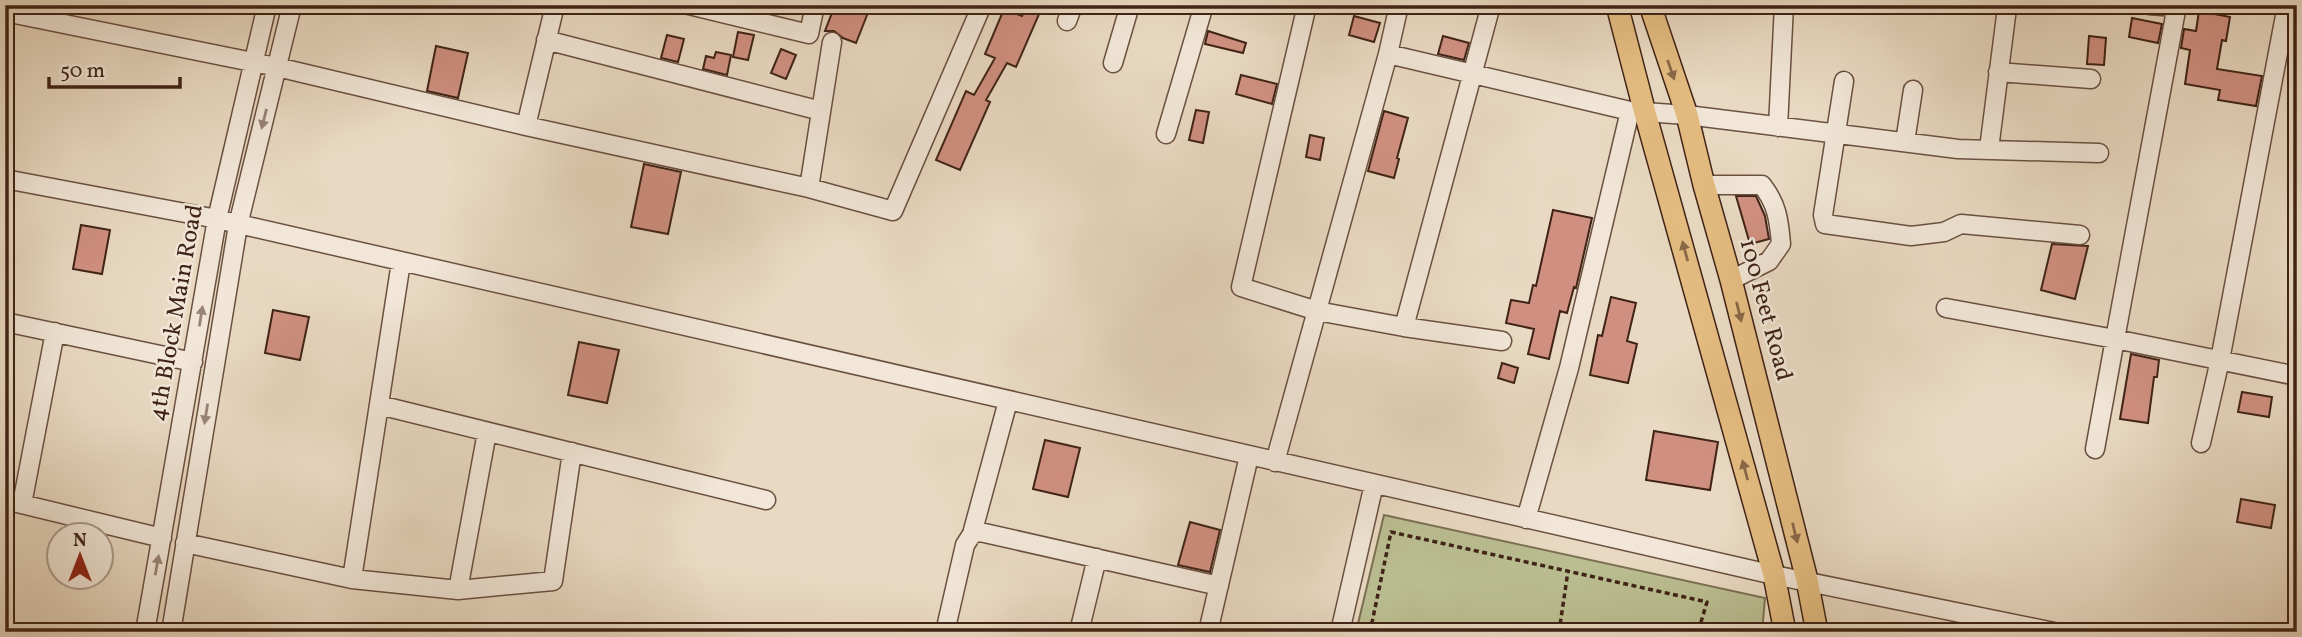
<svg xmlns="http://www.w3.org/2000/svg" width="2302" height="637" font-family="Vollkorn,serif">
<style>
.green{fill:#babe91;stroke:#7c7054;stroke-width:2}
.building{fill:#d09081;stroke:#3f2316;stroke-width:2}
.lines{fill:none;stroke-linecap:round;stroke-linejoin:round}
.minor-casing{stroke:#6a5041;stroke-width:21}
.major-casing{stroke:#3f2316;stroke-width:24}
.path{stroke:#3f2316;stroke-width:3.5;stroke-dasharray:5 3.5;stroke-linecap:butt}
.minor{stroke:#f1e6d7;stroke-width:18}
.major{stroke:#e4bc81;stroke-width:21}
.oneway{fill:#896846}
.oneway2{fill:#988476}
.labels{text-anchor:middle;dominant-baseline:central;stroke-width:5;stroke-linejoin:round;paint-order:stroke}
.street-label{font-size:24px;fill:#3f2316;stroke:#f1e6d7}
</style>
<rect width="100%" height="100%" fill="#e9d9c2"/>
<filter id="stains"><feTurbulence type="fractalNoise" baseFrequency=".00286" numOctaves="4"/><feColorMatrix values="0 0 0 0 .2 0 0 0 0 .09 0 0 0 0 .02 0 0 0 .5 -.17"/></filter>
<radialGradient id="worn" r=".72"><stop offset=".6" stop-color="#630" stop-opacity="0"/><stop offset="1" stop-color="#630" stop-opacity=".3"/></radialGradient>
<!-- green -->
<path class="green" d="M1384,515l381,83 -3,34h-406z"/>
<!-- building -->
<path class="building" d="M835,5h36l-15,38 -13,-5 -9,-7h-9z
M1027,5h16l-27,62 -9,-4 -21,37 4,2 -30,68 -24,-10 30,-69 8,4 21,-37 -10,-4 19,-45 18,7z
M2199,11l31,6 -4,24 -4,-1 -5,29 45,7 -6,30 -38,-6 2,-10 -35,-6 5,-34 -9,-2 3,-19 12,2z
M1354,16l26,7 -6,19 -25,-7z
M2132,18l30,6 -4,19 -29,-6z
M1208,31l38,12 -3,10 -38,-9z
M738,32l16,3 -6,25 -15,-3z
M667,35l17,4 -6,23 -17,-4z
M1443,36l26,7 -5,17 -26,-6z
M2089,36l17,2 -2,27 -17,-1z
M436,46l32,7 -10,45 -31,-7z
M781,49l15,6 -10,24 -15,-6z
M716,52l15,3 -4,20 -24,-6 3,-13 8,2z
M1241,75l36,9 -5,20 -36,-10z
M1196,110l13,2 -6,31 -14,-3z
M1384,111l24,7 -11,40 2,1 -5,19 -26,-7z
M1310,135l14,3 -4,22 -14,-3z
M644,164l37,8 -13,62 -37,-7z
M1736,196h20l9,20 4,23 -19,5z
M1553,210l39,8 -16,70 -2,-1 -7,26 -7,-2 -11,48 -21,-5 6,-25 -28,-6 5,-23 18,3 4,-18 3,1z
M81,225l29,5 -8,44 -29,-5z
M2052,244l36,2 -13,53 -34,-9z
M1611,297l25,6 -9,38 10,3 -9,39 -38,-8 8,-40 4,1z
M273,310l36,7 -9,43 -35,-7z
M579,342l40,8 -12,53 -39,-8z
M2131,354l28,6 -2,17h-3l-6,46 -28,-4z
M1502,363l16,5 -4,15 -16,-5z
M2242,392l30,5 -3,20 -31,-5z
M1654,431l64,11 -8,48 -64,-10z
M1045,440l35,8 -12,49 -35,-8z
M2241,499l34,6 -4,23 -34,-6z
M1190,522l30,8 -10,42 -32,-7z"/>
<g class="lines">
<defs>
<path id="minor" d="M689,5l120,29 6,-29
M1307,5l-66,282 76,24 87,16 98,14
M2149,5l27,2
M2177,5l-62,334 182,37
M5,12l272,55 249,59 283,62 84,23 89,-206
M1067,21l6,-16
M546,40l275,71
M1388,54l242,57
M1113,63l17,-58
M1998,72l93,7
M1844,81l-21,134 2,9 86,12 33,-4 17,-8 119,11
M526,126l29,-121
M1778,127l6,-122
M1166,134l38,-129
M1905,142l8,-52
M1989,149l18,-141 3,-3
M5,179l212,40 1557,356 280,57
M1704,185h58c15,19 17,35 19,59l-12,17 -38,19
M809,188l23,-146
M1946,308l169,31 -20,110
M5,322l188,40
M1404,327l87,-322
M379,405l387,95
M2201,443l19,-83 67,-355
M1275,462l113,-408 11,-49
M5,500l157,38
M22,504l33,-172
M1526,519l43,-151 61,-257 57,4 271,34 141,4
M972,534l36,-133
M185,543l167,36 106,11 95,-9 19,-129
M352,579l49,-317
M458,590l29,-158
M1965,614l3,18
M145,632l72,-413 50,-214
M171,632l67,-407 54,-220
M945,632l20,-87 7,-11 8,-2 239,54
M1079,632l18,-74
M1208,632l41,-176
M1340,632l34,-148"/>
<path id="major" d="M1617,5l28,108 129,462 11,57
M1650,5l37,110 17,70 27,95 76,300 10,52"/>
</defs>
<!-- minor casing -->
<use href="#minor" class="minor-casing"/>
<!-- major casing -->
<use href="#major" class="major-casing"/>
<!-- path -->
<path class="path" d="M1370,632l21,-100 316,70 -9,30
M1559,632l9,-61"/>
<!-- minor -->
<use href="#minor" class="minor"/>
<!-- major -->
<use href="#major" class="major"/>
</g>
<!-- one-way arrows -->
<defs><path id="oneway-solid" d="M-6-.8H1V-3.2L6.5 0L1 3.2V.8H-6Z" transform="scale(1.75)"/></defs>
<g class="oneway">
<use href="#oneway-solid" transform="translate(1671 70) rotate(71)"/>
<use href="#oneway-solid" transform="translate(1685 251) rotate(-105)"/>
<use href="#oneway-solid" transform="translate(1739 312) rotate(76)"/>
<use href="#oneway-solid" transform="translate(1745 470) rotate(-105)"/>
<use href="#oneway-solid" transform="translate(1795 533) rotate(76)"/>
</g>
<g class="oneway2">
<use href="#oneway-solid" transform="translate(264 119) rotate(104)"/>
<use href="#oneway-solid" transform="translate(201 316) rotate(-81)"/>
<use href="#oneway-solid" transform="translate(206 414) rotate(99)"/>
<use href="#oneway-solid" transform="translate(157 565) rotate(-80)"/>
</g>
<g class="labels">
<!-- street labels -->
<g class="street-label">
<text transform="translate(1765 310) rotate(75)">100 Feet Road</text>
<text transform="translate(177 313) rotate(-80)">4th Block Main Road</text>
</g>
</g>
<!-- margin -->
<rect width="2302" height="637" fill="none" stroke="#e9d9c2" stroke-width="28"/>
<rect x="7" y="7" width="2288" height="623" fill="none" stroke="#3f2316" stroke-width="3.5"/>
<rect x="14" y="14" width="2274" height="609" fill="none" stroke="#3f2316" stroke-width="2"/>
<!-- north arrow -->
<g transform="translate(80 556)"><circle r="33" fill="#f1e6d7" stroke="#aa988a" stroke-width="2"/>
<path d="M0-5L12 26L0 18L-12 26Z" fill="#8f2418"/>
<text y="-10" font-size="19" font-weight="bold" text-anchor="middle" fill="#3f2316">N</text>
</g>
<!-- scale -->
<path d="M49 77v10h131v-10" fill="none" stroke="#3f2316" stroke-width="3.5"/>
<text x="60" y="77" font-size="21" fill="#3f2316" stroke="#f1e6d7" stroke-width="5" paint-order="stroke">50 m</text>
<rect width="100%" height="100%" filter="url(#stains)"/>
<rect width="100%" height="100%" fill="url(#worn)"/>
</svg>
